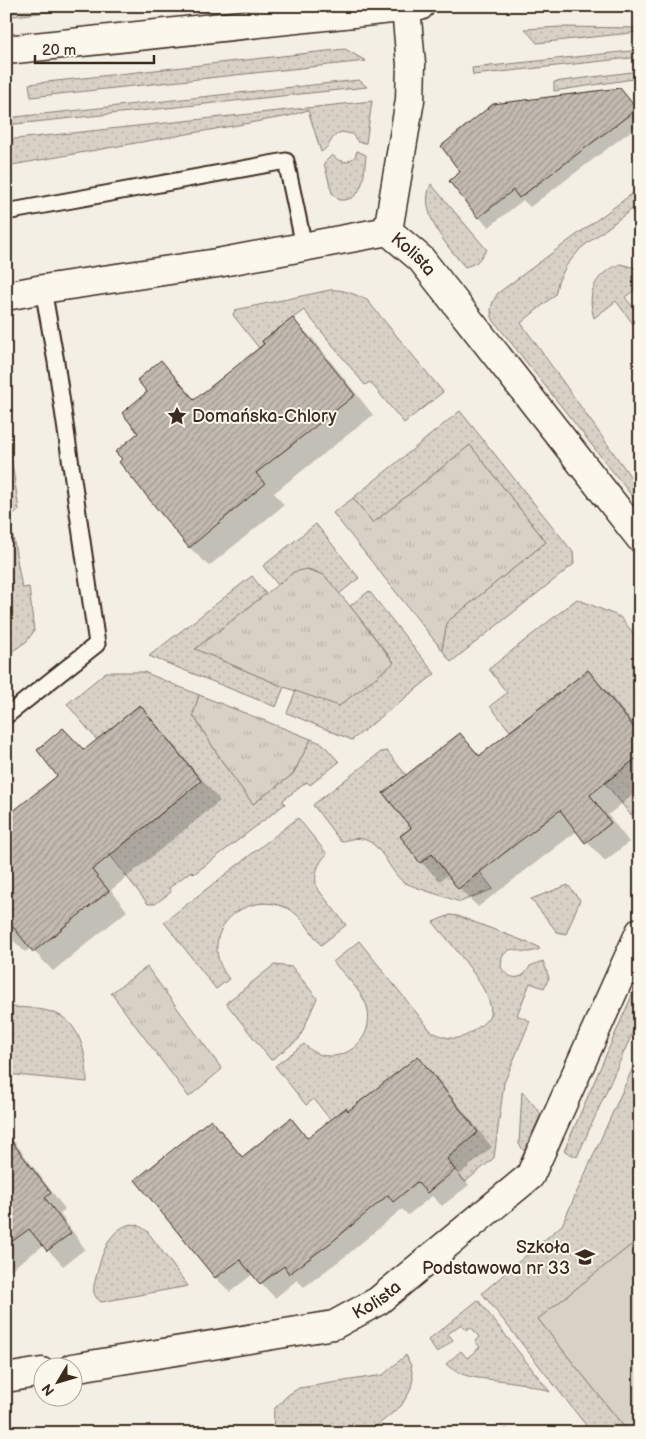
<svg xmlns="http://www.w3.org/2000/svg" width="646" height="1439" font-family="'Balsamiq Sans',sans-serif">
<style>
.grass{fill:url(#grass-dots);stroke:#8a7e72}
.park{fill:url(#park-tufts);stroke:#8a7e72}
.pitch{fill:#d8d1c6;stroke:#8a7e72}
.shadow{fill:#0003}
.building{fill:url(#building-hatch);stroke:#3b2a1e}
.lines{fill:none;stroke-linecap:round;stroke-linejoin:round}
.service-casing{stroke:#3b2a1e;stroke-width:19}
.minor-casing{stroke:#3b2a1e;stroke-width:31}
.service{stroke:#fbf7ec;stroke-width:15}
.minor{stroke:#fbf7ec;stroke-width:28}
.labels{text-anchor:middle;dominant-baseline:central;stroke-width:4;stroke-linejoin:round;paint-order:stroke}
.street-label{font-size:18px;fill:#3b2a1e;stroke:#fbf7ec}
.poi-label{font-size:18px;fill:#3b2a1e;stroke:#fbf7ec;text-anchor:start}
</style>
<defs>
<pattern id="grass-dots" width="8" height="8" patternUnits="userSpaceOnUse" patternTransform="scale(1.25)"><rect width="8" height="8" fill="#d8d1c6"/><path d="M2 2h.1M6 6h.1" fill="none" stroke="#bab4aa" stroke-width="1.8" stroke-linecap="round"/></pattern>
<pattern id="park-tufts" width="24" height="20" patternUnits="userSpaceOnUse" patternTransform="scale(1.25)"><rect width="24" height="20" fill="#d8d1c6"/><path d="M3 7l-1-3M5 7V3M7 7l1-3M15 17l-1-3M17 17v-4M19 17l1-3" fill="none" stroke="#bab4aa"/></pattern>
<pattern id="building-hatch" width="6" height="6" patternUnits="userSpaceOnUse" patternTransform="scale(1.25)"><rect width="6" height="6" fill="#c3bbb0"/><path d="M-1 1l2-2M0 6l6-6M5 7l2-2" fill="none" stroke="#a0988f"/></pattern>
</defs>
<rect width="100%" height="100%" fill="#f3efe4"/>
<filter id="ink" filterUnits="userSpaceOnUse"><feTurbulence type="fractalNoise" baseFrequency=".02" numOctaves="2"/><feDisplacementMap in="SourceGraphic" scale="10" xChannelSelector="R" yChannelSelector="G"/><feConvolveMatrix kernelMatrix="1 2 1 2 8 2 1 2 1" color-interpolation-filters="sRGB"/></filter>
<g filter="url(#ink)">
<!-- grass -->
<path class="grass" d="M6,6h90l-90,11z
M561,27l79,1v4l-103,11 -12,-14z
M345,49l21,12 -335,36 -2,-13z
M640,50v7l-167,18 -1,-7z
M640,71v18l-7,-10 -79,12v-9z
M359,80l8,7 -361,38v-7z
M372,101l-6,42 -8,-1 -6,-8 -11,-2c-13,6 -9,14 -20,20l-13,-42 -19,6 -283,50v-26z
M357,151l9,4c-2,18 -1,47 -27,45l-7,-7 -8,-30 8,-8 6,5 9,2 8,-5z
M431,184l56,66 -11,13 -11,4c-17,-20 -48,-54 -34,-83z
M640,188v15l-59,45 -15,18 -8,16 -3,13 -34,28 119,167v16l-146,-185c-6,-10 -2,-19 4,-28z
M620,264l20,5v17l-15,11 15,20v16l-24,-32 -22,17c-8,-26 1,-44 26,-54z
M330,290c14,-1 24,4 37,10l76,92 -39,31 -34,-41 -5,3 -61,-75 -42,31 2,3 -5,4 -26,-33 2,-5z
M460,411l113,141 1,12 -123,98 -9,-12 5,-28 99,-80 -76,-97 -97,78 -20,-25z
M6,422l13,88 -13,9z
M316,524l43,54 -20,16c-24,-29 -31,-33 -61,-9l-15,-19z
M12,531l10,57 7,-1 5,44 -7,10 -21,15v-120z
M252,576l14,18 -70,55 88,38 -8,20 -127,-51z
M369,591l66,83 -83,66 -65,-27 9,-23 43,16 55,-44 -44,-56z
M577,599l43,18 20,24v94l-61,-58 -69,54 -20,-25 17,-13 -18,-24z
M106,672h38l55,23 -6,20 32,51 28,38 40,-30 18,-35 12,5 16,18 -29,23 -3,-3 -24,18 2,4 -91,70 -3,-3 -22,17 2,4 -16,12h-7l-38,-49 91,-74 -62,-76 -42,35 -30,-36z
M387,751l19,24 -23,18 28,35 -11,8 32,18 26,34 22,-16 13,17 -33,13c-10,-4 -52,-16 -58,-21 -20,-19 -24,-54 -61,-39l-28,-37 68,-53z
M640,755c0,17 5,49 -9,60l-26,-32z
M298,818l29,36c-9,9 -14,21 -10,34l29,37 -25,20c-10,-12 -19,-30 -34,-37 -45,-20 -93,27 -58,71l-13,10 -52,-67z
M568,885l12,15 -14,34 -9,-2 -26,-33z
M450,915l8,1 79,30 3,3c-3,1 -8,3 -12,3 -13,0 -14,-8 -26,4l-1,11c8,14 22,14 29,-1l13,-5 6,17 -5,10 -14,-5 -13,32 13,6 -26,62 -10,75 -29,24 -19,-23 32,-27 -60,-75 -70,55 -2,-4 -5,3 -8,12 -19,-24 -8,6 -31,-39 29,-22c28,30 76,-1 62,-40 -5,-13 -23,-31 -33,-42l26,-21 72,90c12,7 26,11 39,2 6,-4 17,-11 20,-18 8,-19 -44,-77 -57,-93z
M274,965l18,2 25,31 -18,41 -28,21 -45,-57z
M633,993l7,2v21l-63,141 -13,-6z
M6,1007c16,0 36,1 51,7 25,11 30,45 30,68l-81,-8z
M640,1052v186l-102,81 91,114h-42l-2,-9 -103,-131 80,-68z
M522,1091l19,23 -17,37 -5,-7z
M131,1224l7,1 9,6 41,55 -87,16c-7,-5 -8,-10 -7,-17 6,-22 11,-55 37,-61z
M478,1300l72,92c-12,-5 -24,-8 -37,-10 -23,-4 -50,-1 -67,-18l15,-13 6,7 13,-11 -5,-6 4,-4 -8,-10 -5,3 -5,-6 -13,10 5,6 -16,13 -9,-13z
M406,1355l5,11 2,13 -3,12 -9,15 -33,27h-95l1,-24 14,-14 11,-7 84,-13z"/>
<!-- park -->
<path class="park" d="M470,445l76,97 -99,80 -5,28 -109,-137 20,-15 20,25z
M306,569l18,6 26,31 44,57 -55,43 -55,-19 -89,-38 99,-77z
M199,695l112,44 -18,35 -40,30 -28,-38 -32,-51z
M147,967l75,102 -33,28 -78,-104z"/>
<!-- pitch -->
<path class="pitch" d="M640,1238v195h-11l-91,-114z"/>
<!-- shadow -->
<path class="shadow" d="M620,89l20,23v12l-110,83 -7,-7 -34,27 -10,-10z
M293,320l20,19 60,76 -99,78 10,12 -75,61 -20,-19 -49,-113 9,-42 12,-30 35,38 70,-56z
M588,672l19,19 33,41v57l-32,26 21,27 -24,19 -28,-30 -99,76 -19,-19 -10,-14 -9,7 -19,-19 -9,-34 48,-93 21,21z
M140,707l19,20 61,74 -109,89 16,21 -74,60 -22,-23 -6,4 -19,-19v-114l53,-43 25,-25z
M418,1058l14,14 60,75 -32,27 9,11 -27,21 -10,-10 -24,19 -6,-6 -55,46 -43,32 -7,-7 -22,18 -22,-24 -23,18 -14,-14 -79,-98 74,-59 32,36 48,-37 18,18 40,-25z
M6,1131l59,78 -5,5 25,35 -22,17 -19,-21 -38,28z
M506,1427l6,6h-13z"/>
<!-- building -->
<path class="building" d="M620,88l17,21 -118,89 -6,-8 -35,28 -29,-37 11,-9 -19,-26 52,-42z
M293,318l62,77 -99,78 9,11 -76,64 -70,-86 3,-3 -7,-7 23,-19 -16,-20 25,-21 -10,-12 24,-20 33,40 70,-56 -2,-3z
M588,670l52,65v20l-50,40 21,28 -26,20 -25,-33 -102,79 -26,-35 -12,9 -20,-27 11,-8 -28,-35 77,-60 19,23z
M140,705l61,76 -109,89 17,21 -76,61 -27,-34v-101l51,-41 -20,-26 26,-22 21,22z
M418,1056l60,76 -31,27 8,11 -28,23 -10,-11 -24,20 -5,-7 -55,46 -44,33 -5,-8 -24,18 -20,-24 -25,18 -80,-98 76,-61 31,38 49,-39 16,20 39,-30 2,3z
M6,1134l45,59 -6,5 26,35 -24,18 -18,-22 -23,17z"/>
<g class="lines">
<defs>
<path id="service" d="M6,212l280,-51 18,85
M6,716l91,-72 -41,-282 -13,-73"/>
<g id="minor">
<path d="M6,50l414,-44"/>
<path d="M388,231l22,-131 1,-36 -5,-56"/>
<path id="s1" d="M6,296l37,-7 174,-26 171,-32 33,28 219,279"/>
<path id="s2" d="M72,1368l262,-43 44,-24 152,-125 110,-244"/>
<path d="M6,1378l36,-6"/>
</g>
</defs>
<!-- service casing -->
<use href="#service" class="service-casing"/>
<!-- minor casing -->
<use href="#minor" class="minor-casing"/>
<!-- service -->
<use href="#service" class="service"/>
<!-- minor -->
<use href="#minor" class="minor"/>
</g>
</g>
<!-- icons -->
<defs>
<symbol id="sight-bare" viewBox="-9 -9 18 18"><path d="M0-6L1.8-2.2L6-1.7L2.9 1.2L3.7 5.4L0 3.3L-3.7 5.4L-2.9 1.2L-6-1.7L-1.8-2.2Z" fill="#3b2a1e" stroke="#fbf7ec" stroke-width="2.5" paint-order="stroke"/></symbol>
<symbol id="school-bare" viewBox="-9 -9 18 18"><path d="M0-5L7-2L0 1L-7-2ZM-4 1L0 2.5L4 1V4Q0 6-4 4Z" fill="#3b2a1e" stroke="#fbf7ec" stroke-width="2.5" paint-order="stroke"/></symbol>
</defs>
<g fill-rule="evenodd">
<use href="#sight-bare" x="163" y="402" width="28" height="28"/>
<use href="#school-bare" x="571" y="1243" width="28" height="28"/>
</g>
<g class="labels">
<!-- street labels -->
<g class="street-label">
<text stroke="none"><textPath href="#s1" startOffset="422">Kolista</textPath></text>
<text stroke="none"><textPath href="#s2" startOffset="315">Kolista</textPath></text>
</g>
<!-- poi labels -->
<g class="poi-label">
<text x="192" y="416">Domańska-Chlory</text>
<text x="570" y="1247" text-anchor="end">Szkoła<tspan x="570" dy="21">Podstawowa nr 33</tspan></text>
</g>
</g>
<!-- margin -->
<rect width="646" height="1439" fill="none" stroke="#fbf7ec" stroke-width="25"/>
<rect x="12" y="12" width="621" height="1414" fill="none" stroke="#3b2a1e" stroke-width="2" filter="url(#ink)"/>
<!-- north arrow -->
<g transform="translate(58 1382) rotate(232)"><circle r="24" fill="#fbf7ec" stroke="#aea59a"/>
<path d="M0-4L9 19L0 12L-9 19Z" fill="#3b2a1e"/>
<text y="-8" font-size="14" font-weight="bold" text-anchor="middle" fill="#3b2a1e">N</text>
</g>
<!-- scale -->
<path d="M35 55v8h119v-8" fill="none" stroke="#3b2a1e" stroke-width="2.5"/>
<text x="42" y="55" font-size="15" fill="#3b2a1e" stroke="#fbf7ec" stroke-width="4" paint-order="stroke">20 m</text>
</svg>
